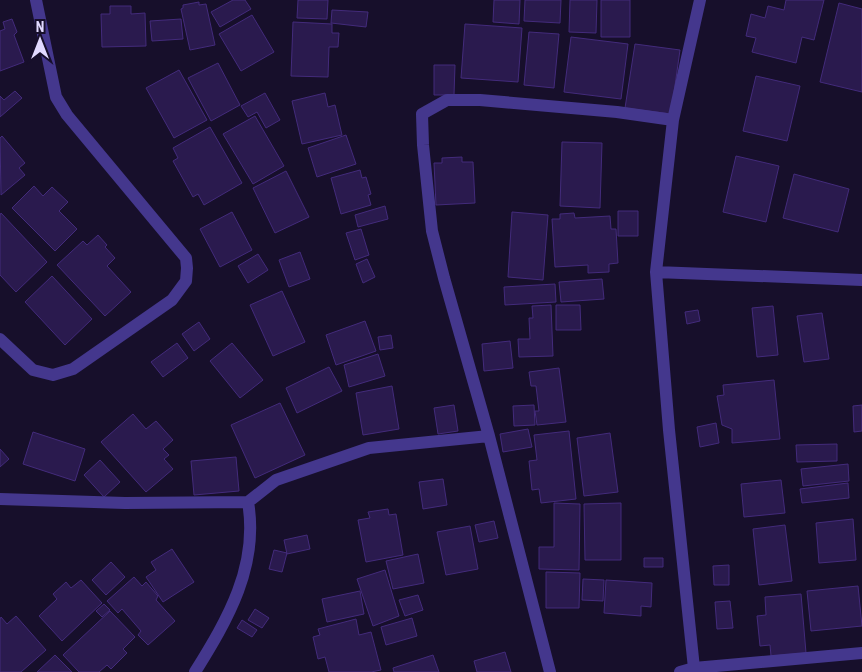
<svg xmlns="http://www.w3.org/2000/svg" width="862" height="672" font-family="'Roboto Condensed',sans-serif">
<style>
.building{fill:#2a1a4e;stroke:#432b7b}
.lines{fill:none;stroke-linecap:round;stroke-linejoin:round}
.minor{stroke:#44378d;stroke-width:12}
</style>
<rect width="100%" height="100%" fill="#170f2b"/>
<!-- building -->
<path class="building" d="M233,0h12l6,9 -31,18 -9,-15z
M298,0h30l-1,19 -30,-1z
M494,0h26l-1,24 -26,-2z
M525,0h36l-1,23 -36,-2z
M570,0h27l-1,33 -27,-1z
M601,0h29v37h-29z
M786,0h38l-10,40 -12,-3 -6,26 -44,-11 4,-14 -10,-2 5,-22 14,4 3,-12 16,4z
M199,2v3l7,-1 9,41 -25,5 -9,-41 2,-1v-3z
M839,3l23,6v83l-42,-10z
M110,6h21v8l14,-1 1,33 -44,1 -1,-33h9z
M332,10l36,2 -2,15 -35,-4z
M252,15l22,37 -33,19 -22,-37z
M12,19l5,13 -3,3 10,27 -24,9v-40l5,-2 -2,-7z
M181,19l2,20 -31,2 -2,-20z
M293,22l39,2v9h7l-1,14h-9l-1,30 -37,-1z
M465,24l57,4 -4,54 -57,-4z
M529,32l30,2 -5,54 -30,-3z
M571,37l57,7 -7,55 -57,-7z
M635,44l45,6 -9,64 -46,-6z
M218,63l22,42 -29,16 -23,-43z
M434,65h21l-1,30h-20z
M179,70l28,50 -33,18 -28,-50z
M756,76l44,10 -13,55 -44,-10z
M15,91l7,7 -22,19v-21l4,4z
M265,93l15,27 -14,8 -9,-16 -9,5 -7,-11z
M325,93l3,14 7,-2 7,30 -40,9 -10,-43z
M255,116l29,50 -31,18 -30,-50z
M210,127l32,56 -38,22 -6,-11 -5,3 -20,-36 5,-3 -5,-10z
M346,135l10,29 -39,13 -9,-29z
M2,136l23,27 -6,5 6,7 -24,20 -1,-57z
M562,142l40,1 -2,65 -40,-2z
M736,156l43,10 -13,56 -43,-10z
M462,157v5h11l2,41 -39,2 -2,-42h8v-5z
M360,170l2,8 4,-1 5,17 -3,1 3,10 -30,9 -10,-36z
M286,171l23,46 -34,16 -22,-45z
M794,174l55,15 -11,43 -55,-14z
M34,186l9,10 9,-9 16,15 -9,9 18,18 -22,22 -43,-43z
M385,206l3,13 -30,8 -3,-12z
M618,211h20v25h-20z
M232,212l20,38 -32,17 -20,-38z
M512,212l36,3 -5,65 -35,-3z
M1,213l46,49 -31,30 -16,-17v-60z
M574,213l1,5 35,-2 1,13h5l2,34 -9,1v8l-21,1v-8l-33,2 -3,-48h8v-5z
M361,229l8,26 -14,5 -9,-27z
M98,235l9,10 -2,2 10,11 -8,8 24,26 -26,24 -48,-51 26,-24 4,4z
M300,252l10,27 -21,8 -10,-27z
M258,254l10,16 -20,13 -10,-17z
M367,259l8,18 -12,6 -7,-19z
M52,276l40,43 -27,26 -40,-43z
M602,279l2,20 -43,3 -2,-20z
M555,284l1,18 -51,3 -1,-18z
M282,291l23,51 -32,14 -23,-51z
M551,305l2,51 -34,1 -1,-18h12l-1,-21h4l-1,-12z
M556,305h24l1,25h-25z
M773,306l5,49 -21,2 -5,-49z
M698,310l2,11 -13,3 -2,-12z
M822,313l7,46 -25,3 -7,-46z
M365,321l11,30 -40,14 -10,-30z
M199,322l11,17 -16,12 -12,-17z
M391,335l2,13 -13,2 -2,-13z
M510,341l3,27 -29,3 -2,-27z
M177,343l11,15 -25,19 -12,-15z
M232,343l31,37 -23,18 -30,-37z
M378,354l7,22 -36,11 -5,-22z
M329,367l13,24 -45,22 -11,-25z
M559,368l7,54 -29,3 -2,-14h4l-3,-25h-5l-2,-14z
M774,380l6,59 -48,4v-14l-10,-4 -5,-29 7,-1 -1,-10z
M392,386l7,43 -36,6 -7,-42z
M280,403l25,52 -50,23 -24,-53z
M454,405l4,26 -20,3 -4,-26z
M534,405l1,20 -21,1 -1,-20z
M862,405v26l-8,1 -1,-26z
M133,414l13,15 10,-8 17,19 -10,9 6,6 -5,4 9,10 -27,23 -45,-50z
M716,423l3,20 -19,4 -3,-20z
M528,429l4,18 -29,5 -3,-18z
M569,431l7,68 -35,4 -2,-14 -7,1 -3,-29 8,-1 -3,-25z
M33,432l52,17 -10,32 -52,-17z
M610,433l8,59 -34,4 -7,-58z
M837,444v17l-40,1 -1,-17z
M0,449l9,10 -9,8z
M236,457l3,34 -45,4 -3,-34z
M100,460l20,22 -16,15 -20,-22z
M848,464l1,17 -46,5 -2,-17z
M443,479l4,26 -24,4 -4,-27z
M781,480l4,33 -41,4 -3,-33z
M848,483l1,15 -47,5 -2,-14z
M554,503l26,1 -1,66 -40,-1v-22h15z
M621,503v57h-36l-1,-56z
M388,509l1,6 7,-1 7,41 -37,7 -8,-42 12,-2 -2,-6z
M853,519l3,41 -37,3 -3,-40z
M494,521l4,17 -19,4 -4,-17z
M785,525l7,56 -33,4 -6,-56z
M470,526l8,43 -32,6 -9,-43z
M307,535l3,14 -23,5 -3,-14z
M172,549l22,33 -31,20 -17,-25 10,-7 -5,-8z
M274,550l13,3 -5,19 -13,-3z
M418,554l6,29 -31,6 -7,-28z
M644,558h19v9h-19z
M111,562l14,15 -19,18 -14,-15z
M729,565v20h-15l-1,-19z
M385,570l14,46 -26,10 -16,-47z
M546,572l34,1 -1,35h-33z
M134,577l8,9 4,-4 12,14 -2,4 19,21 -27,24 -10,-10 3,-4 -19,-22 -4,4 -11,-12z
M583,579l21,1 -1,21 -21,-1z
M81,580l21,23 -40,38 -23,-25 18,-17 -4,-5 13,-12 5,6z
M606,580l46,3 -1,24 -10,-1v10l-37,-3z
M858,586l4,40 -51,5 -4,-40z
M360,591l4,23 -37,8 -5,-23z
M801,594l5,59 -35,3 -1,-11 -10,1 -3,-30 9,-1 -1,-18z
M418,595l5,15 -18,6 -6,-16z
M730,601l3,27 -16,1 -2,-27z
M104,604l6,6 -8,7 -6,-6z
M255,609l14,9 -7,10 -14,-8z
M110,611l25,26 -12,12 4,4 -16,16 -4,-4 -8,7h-20l-16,-17z
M16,616l30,34 -25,22h-21v-53l1,-2 6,7z
M412,618l5,18 -31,9 -5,-18z
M356,619l3,16 12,-3 10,38 -10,2h-42l-4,-15 -7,2 -5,-22 7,-2 -2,-6z
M242,620l15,10 -5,7 -15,-9z
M505,652l6,20h-34l-3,-11z
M55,655l17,17h-35z
M433,655l6,17h-45l-1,-4z"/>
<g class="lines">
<!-- minor -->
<path class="minor" d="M656,272l206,8
M0,339l33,31 20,5 20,-6 99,-69 14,-19 1,-13 -1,-10 -119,-143 -11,-18 -20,-97
M489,436l61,236
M0,499l125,4 123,-1 28,-22 93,-32 120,-12 -45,-158 -12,-47 -9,-86 -1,-31 25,-14h33l137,12 56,8
M694,668l-25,-238 -13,-158 17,-152 27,-120
M195,672c33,-53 64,-106 53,-170
M680,672l14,-4 168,-15"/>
</g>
<!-- north arrow -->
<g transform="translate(40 40)" stroke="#170f2b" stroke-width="4" paint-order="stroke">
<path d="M0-4L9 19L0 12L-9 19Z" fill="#e2daff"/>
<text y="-8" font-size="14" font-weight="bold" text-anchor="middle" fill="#e2daff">N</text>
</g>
</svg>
